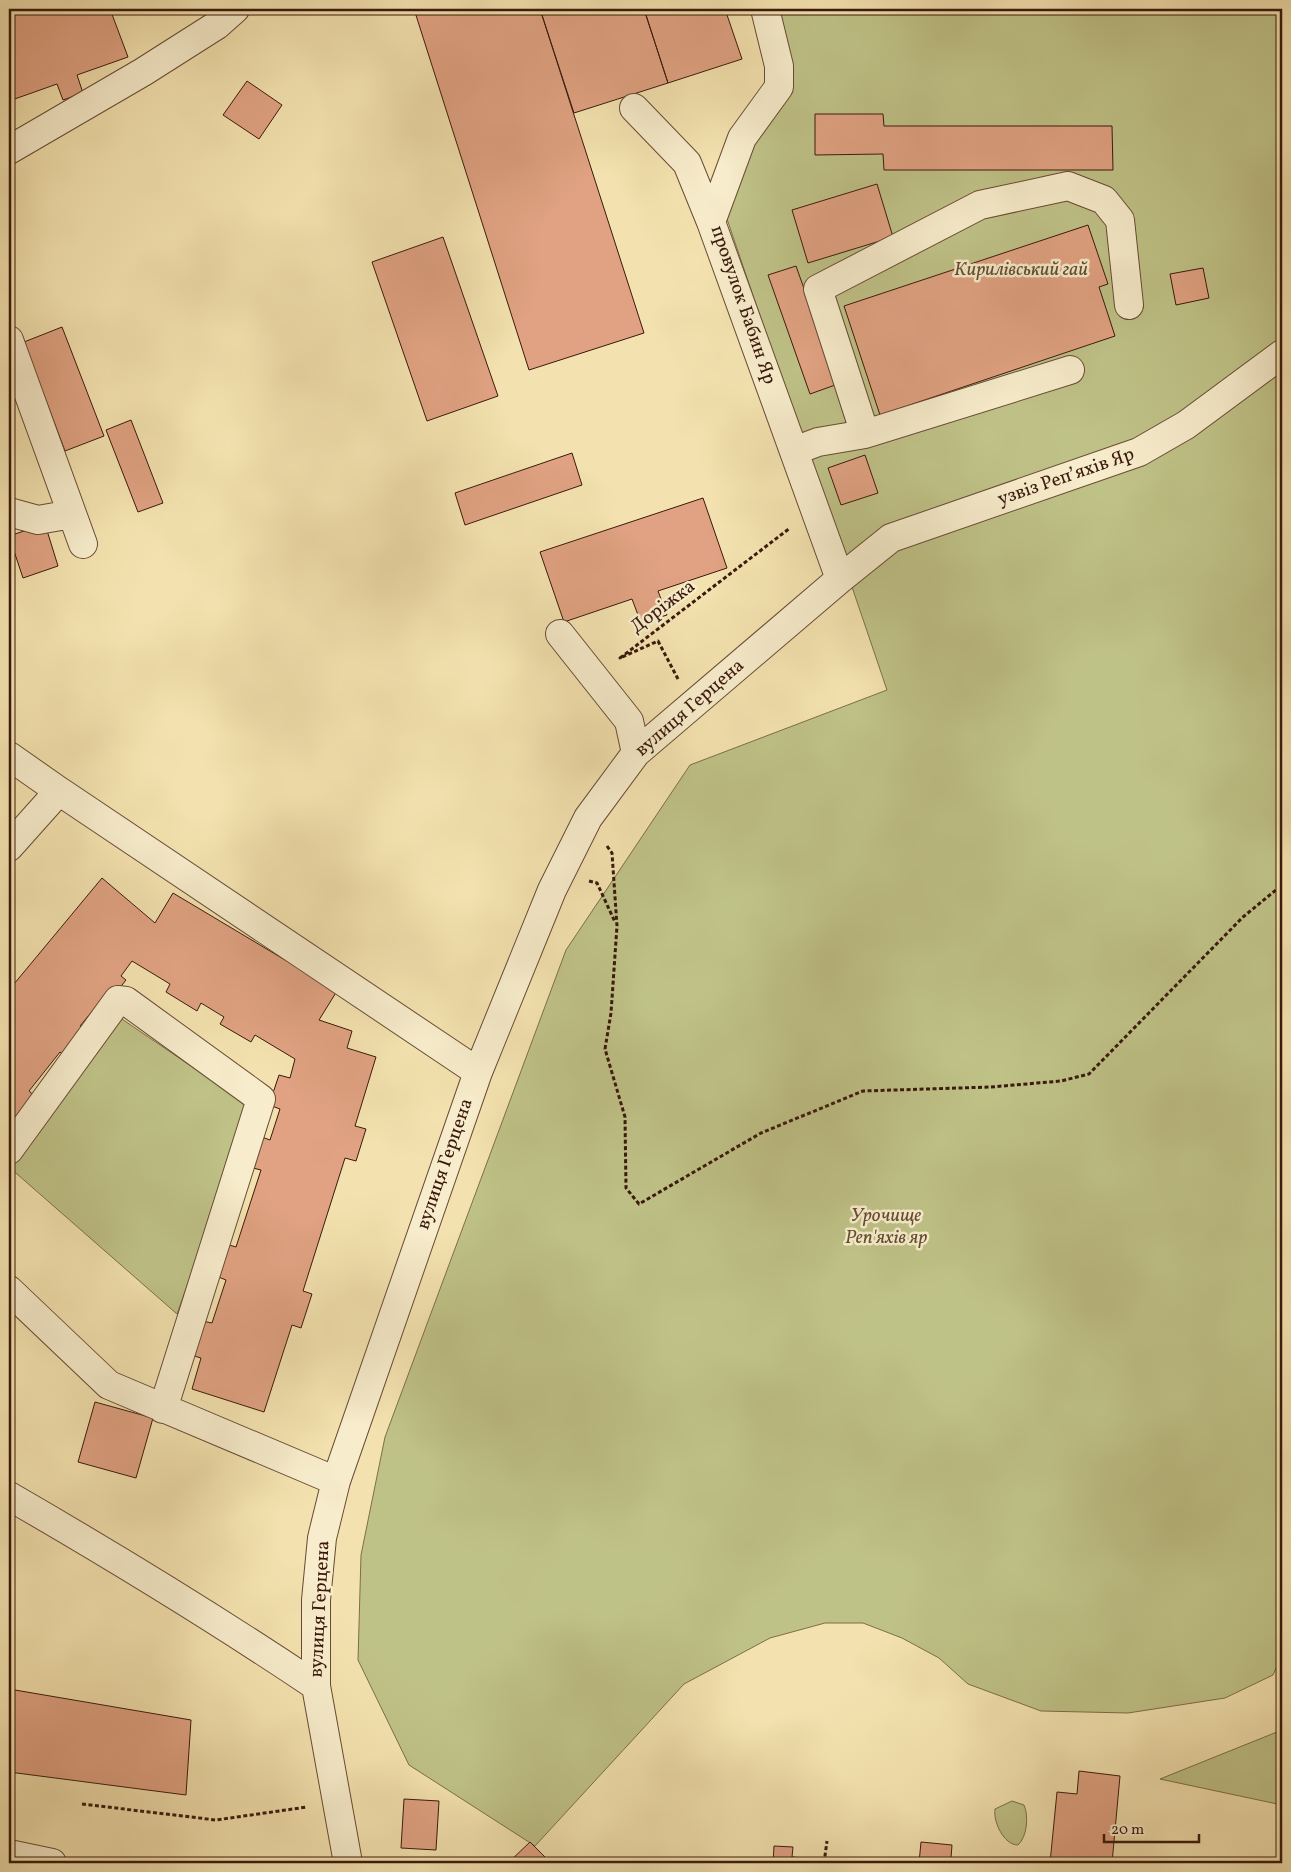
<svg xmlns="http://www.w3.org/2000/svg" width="1291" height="1872" font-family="Vollkorn,serif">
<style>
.green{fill:#bfc287;stroke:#7c6e4a}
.building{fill:#e0a282;stroke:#3a190d}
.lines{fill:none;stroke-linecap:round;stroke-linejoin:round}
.minor-casing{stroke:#684b36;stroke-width:30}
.path{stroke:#3a190d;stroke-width:3;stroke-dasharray:4 2.5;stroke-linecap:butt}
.minor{stroke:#f7eccb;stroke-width:28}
.labels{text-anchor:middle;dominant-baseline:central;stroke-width:5;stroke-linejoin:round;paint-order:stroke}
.park-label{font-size:19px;font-style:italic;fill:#624c32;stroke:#f7eccb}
.street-label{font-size:19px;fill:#3a190d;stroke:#f7eccb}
</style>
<rect width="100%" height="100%" fill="#f3e2af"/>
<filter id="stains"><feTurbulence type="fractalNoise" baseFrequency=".004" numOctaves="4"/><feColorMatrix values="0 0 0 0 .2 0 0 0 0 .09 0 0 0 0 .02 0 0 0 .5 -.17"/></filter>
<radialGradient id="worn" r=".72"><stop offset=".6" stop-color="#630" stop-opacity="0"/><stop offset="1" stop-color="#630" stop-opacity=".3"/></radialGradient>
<!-- green -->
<path class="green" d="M773,9h509v1646l-9,20 -48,23 -97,15 -87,-2 -73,-27 -29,-26 -37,-20 -39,-15h-38l-55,15 -86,46 -149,162 -126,-81 -51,-105 3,-105 24,-118 181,-487 124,-185 197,-75 -161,-474 22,-76 41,-57z
M116,1015l135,92 -74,207 -168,-147z
M1282,1730v75l-122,-26z
M1012,1801l12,4c5,11 3,32 -6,40 -14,0 -25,-23 -23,-36z"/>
<!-- building -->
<path class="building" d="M9,9h101l18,48 -51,18 6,18 -20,7 -6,-16 -48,17z
M414,9h126l104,324 -115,37z
M540,9h104l24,74 -94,30z
M644,9h81l17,50 -74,24z
M247,81l35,24 -23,34 -36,-24z
M815,114h68l1,12h228l1,44h-229l-1,-16 -68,1z
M877,184l16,53 -85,26 -16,-53z
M1088,225l20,59 -9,3 16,49 -235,79 -36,-109z
M443,237l55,159 -71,25 -55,-159z
M796,266l42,118 -28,10 -42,-119z
M1203,268l6,30 -33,7 -6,-31z
M62,327l42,109 -39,15 -41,-109z
M131,420l32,83 -25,9 -32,-82z
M572,453l10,32 -117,40 -10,-32z
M865,455l13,38 -37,12 -13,-37z
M703,498l24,70 -69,23 9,24 -26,8 -9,-24 -68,23 -24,-70z
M45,524l13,42 -35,12 -14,-42z
M102,878l53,45 18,-30 164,98 -18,29 33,11 -5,17 29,9 -21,69 11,3 -10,32 -11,-3 -42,133 9,3 -11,34 -9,-3 -28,87 -72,-23 9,-31 -10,-3 11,-34 10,2 14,-43 -10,-4 10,-32 10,3 25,-77 -12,-3 10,-31 11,4 10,-31 -11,-4 10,-30 11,3 5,-19 -40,-24 -4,7 -31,-18 4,-7 -23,-14 -4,8 -31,-19 4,-8 -38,-23 -11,15 5,4 -22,28 -5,-5 -19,23 7,5 -21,26 -6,-5 -31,39 7,6 -27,32v-139z
M95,1402l58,16 -17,60 -58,-16z
M9,1689l182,31 -5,75 -177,-23z
M1079,1771l41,5 -8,87h-62l7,-71 20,2z
M404,1799l35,2 -3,49 -35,-2z
M530,1842l21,21h-43z
M921,1842l31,3 -1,13 42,3v2h-74z
M774,1846l19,1 -1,10 69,6h-88z"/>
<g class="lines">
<defs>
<path id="minor" d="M765,9l14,57v21l-37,51 -31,84 129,357
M634,108l53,55 24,59
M9,150l134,-78 74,-47 18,-16
M9,340l74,204
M865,434l-47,-145 162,-84 88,-19 36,14 16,20 9,85
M794,451l24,-9 47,-8 205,-64
M9,512l29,8 34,-6
M560,634l69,87 7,32
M9,756l50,35
M9,847l50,-56 419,281
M9,1150l109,-150 8,1 135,98 -98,310
M9,1290l100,95 227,96
M9,1496c104,60 207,123 307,190
M9,1854l43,9
M348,1863l-32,-177v-86l6,-62 14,-57 142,-409 74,-182 36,-72 48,-65 204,-174 51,-41 248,-86 47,-27 96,-71"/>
</defs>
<!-- minor casing -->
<use href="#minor" class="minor-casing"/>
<!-- path -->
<path class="path" d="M678,679l-20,-38 -38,17 170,-130
M607,846l5,7 5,73 -6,87 -6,36 20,68 1,71 13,16 122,-71 102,-42 128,-4 70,-6 28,-7 154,-157 39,-32
M589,881l8,2 18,39
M82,1804l134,16 91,-13
M824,1863l3,-22"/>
<!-- minor -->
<use href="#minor" class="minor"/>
</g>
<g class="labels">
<!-- park labels -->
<g class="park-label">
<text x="1021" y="270">Кирилівський гай</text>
<text x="886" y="1216">Урочище<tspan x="886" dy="22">Реп'яхів яр</tspan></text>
</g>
<!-- street labels -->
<g class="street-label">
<text transform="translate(743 305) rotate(71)">провулок Бабин Яр</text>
<text transform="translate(1066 477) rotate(-19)">узвіз Репʼяхів Яр</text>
<text transform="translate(663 607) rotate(-37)">Доріжка</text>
<text transform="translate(690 708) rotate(-41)">вулиця Герцена</text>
<text transform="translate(445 1164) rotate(-71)">вулиця Герцена</text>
<text transform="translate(320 1609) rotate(-87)">вулиця Герцена</text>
</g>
</g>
<!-- margin -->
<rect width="1291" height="1872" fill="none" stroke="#f3e2af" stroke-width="30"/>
<rect x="10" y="10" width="1271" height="1852" fill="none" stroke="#3a190d" stroke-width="2.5"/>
<rect x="15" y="15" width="1261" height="1842" fill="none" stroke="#3a190d"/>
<!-- scale -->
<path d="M1104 1834v8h95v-8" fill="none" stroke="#3a190d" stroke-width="2.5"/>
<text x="1111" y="1834" font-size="15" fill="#3a190d" stroke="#f7eccb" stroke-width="4" paint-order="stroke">20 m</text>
<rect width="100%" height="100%" filter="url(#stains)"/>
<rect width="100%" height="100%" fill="url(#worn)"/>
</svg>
